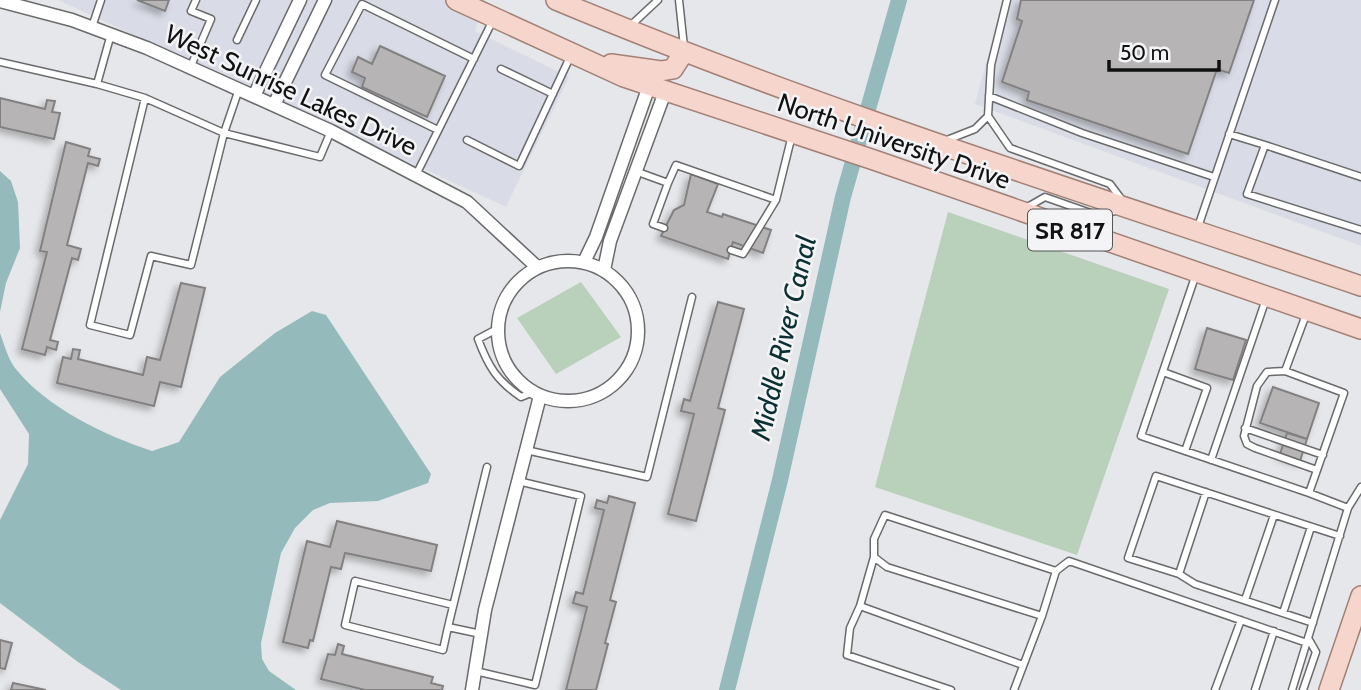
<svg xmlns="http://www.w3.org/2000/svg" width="1361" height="690" font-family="Cabin,sans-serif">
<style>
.built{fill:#d9dce6}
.green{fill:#b9d0bb}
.water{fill:#95babc}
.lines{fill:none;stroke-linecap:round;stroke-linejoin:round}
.canal{stroke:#95babc;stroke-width:16}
.building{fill:#b7b4b6;stroke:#838082;stroke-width:2;filter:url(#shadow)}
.lane-casing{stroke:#696a6c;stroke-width:9}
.street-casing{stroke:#696a6c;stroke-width:15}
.primary-casing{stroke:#a28075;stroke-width:22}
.lane{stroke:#fff;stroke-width:6}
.street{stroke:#fff;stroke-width:12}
.primary{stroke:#f6d6cc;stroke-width:19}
.labels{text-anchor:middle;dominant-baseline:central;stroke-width:5;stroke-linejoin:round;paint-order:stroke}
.shield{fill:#f4f4f7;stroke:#545557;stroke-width:2}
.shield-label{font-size:24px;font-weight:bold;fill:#101112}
.street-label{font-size:26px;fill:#101112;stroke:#f4f4f7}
.water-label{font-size:28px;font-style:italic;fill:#0a3033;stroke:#f4f4f7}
</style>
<defs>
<filter id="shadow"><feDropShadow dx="-4" dy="4" stdDeviation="3.5" flood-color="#0004"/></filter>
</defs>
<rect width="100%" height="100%" fill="#e6e7ea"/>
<!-- built -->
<path class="built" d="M58,0h427l-10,31 94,46 -63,130z
M1003,0h358v246l-386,-142z"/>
<!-- green -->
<path class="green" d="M948,212l221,77 -92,266 -202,-68z
M581,282l40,55 -65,37 -39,-56z"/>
<!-- water -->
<path class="water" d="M0,171l11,10 7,21 2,46 -14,35 -6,29z
M312,311l14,4 105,159 -3,9 -50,18 -48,2 -17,7 -18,18 -14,25 -20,90 1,16 7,12 27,19h-175l-43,-28 -78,-59v-83l28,-56 1,-30 -29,-45v-56c4,11 8,26 15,35 32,40 89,67 137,83l27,-9 41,-65 55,-44z"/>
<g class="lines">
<!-- canal -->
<path class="canal" d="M727,690l53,-210 63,-283 56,-197"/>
</g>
<!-- building -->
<path class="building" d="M137,0h32l-4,11z
M1021,0h233l-25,73 -12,-4 -29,85 -161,-54 2,-8 -27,-10 20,-61 -5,-2z
M380,46l65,30 -18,41 -65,-30 3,-9 -13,-6 6,-15 14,7z
M0,98l45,11 2,-9 8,1 -3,11 8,1 -6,26 -54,-12z
M66,142l24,7 -2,7 12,3 -2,7 -10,-3 -21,82 14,4 -3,11 -6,-2 -22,82 8,2 -2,8 -9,-3 -2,8 -23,-6 25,-97 -7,-1z
M691,174l27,10 -11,28 15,5 1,-3 48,16 -8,23 -30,-11 -5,17 -67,-23 13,-26 10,-5z
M181,283l24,5 -24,99 -21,-5 -6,24 -97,-23 6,-26 8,2 2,-10 7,1 -2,9 65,16 4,-18 13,3z
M718,302l26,7 -26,99 7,2 -29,111 -28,-7 26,-100 -13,-3 3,-12 6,2z
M1207,328l39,12 -13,40 -38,-11z
M1273,387l46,16 -12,36 -47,-16z
M1287,433l20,6 -7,22 -20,-7z
M609,496l26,7 -25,97 6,2 -11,41 3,1 -12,46h-30l21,-83 -14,-4 3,-11 7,2 21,-84 -9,-2 2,-8 10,3z
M337,521l100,24 -6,26 -86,-18 -4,16 -10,-2 -18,74 -3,-1 -2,8 -25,-6 24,-101 23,6z
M0,640l12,3 -7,26 -5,-1z
M338,644l6,2 -2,8 91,23 -2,6 12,3 -1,4h-77l-44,-11 7,-25 7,1z
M13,683l33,7h-35z"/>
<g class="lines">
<defs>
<path id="lane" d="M679,0l5,47
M92,27l9,-27
M629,27l29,-27
M111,34l-14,50 48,14 79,35 -33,132 -40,-9 -21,79 -40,-10 55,-227
M237,40l19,-40
M0,62l97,22
M191,66l20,-47 -20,-8 5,-11
M501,69l52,25
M239,89l-15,44 96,24 11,-26
M989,96l93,37 132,44
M988,116l3,-51 16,-65
M438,130l-113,-55 37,-71 112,55
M1229,134l36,11 -18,49 114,36
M467,140l52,26 52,-111
M947,140l28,-11 13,-13 22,32 100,36 12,16
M1265,145l96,32
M635,171l33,12 8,-18 100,35
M416,175l77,-155
M1024,209l21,-12 54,19 19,-6
M1198,227l77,-227
M664,228l-11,-4 15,-41
M731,250l12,4 33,-54 16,-65
M1196,274l-55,162 168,57
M1307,312l-22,59 59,22 -35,100 39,15
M497,329l-19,10c10,27 19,42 43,58l12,-5
M1285,371l-18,1 -10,14 -13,50 3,8 8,4 62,22
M1163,372l44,16 -22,63
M1245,428l78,27
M526,450l121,27 45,-180
M1211,460l55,-161
M1206,492l-27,82 16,10 118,39
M1056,571l-14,45 -155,-49 -13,-10v-18l11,-24 171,56 13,-10 238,82
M1179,574l-51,-16 28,-82 184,60
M1245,600l29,-85
M860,606l14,-49
M1283,613l28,-86
M448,627l-5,23 -98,-25 10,-44 98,24
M481,634l-33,-7 39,-160
M475,671l60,14 46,-189 -63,-15
M951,690l-104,-35 3,-27 10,-22 163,59
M1014,690l28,-74
M1215,690l26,-70
M1255,690l19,-59
M1292,690l56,-182 13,-21
M1303,690l13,-38 -8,-14"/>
<path id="street" d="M0,1l72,19 75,28 184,83 136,71 70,65
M254,96l46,-96
M274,105l51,-105
M498 331a70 70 0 1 1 140 0a70 70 0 1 1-140 0Z
M584,262l12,-25 53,-151
M604,270l6,-29 55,-149
M472,690l13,-80 55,-214"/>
<path id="primary" d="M456,0l168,77 250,83 487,169
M556,0c263,110 536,195 805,286
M611,64l50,7 12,-2 11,-17
M1329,690l32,-94"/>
</defs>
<!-- lane casing -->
<use href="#lane" class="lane-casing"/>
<!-- street casing -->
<use href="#street" class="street-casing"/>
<!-- primary casing -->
<use href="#primary" class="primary-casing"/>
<!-- lane -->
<use href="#lane" class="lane"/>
<!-- street -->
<use href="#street" class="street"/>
<!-- primary -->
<use href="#primary" class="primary"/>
</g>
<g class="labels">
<!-- shield labels -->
<rect class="shield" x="1028" y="209.5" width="84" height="41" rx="5"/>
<g class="shield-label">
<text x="1070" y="230">SR 817</text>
</g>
<!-- street labels -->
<g class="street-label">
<text transform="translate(291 90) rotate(25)">West Sunrise Lakes Drive</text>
<text transform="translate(894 141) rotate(19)">North University Drive</text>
</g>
<!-- water labels -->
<g class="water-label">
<text transform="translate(783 338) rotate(-77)">Middle River Canal</text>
</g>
</g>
<!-- scale -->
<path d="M1109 60v10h110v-10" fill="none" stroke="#101112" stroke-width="3.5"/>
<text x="1120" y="60" font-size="21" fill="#101112" stroke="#f4f4f7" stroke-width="5" paint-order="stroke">50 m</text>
</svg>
